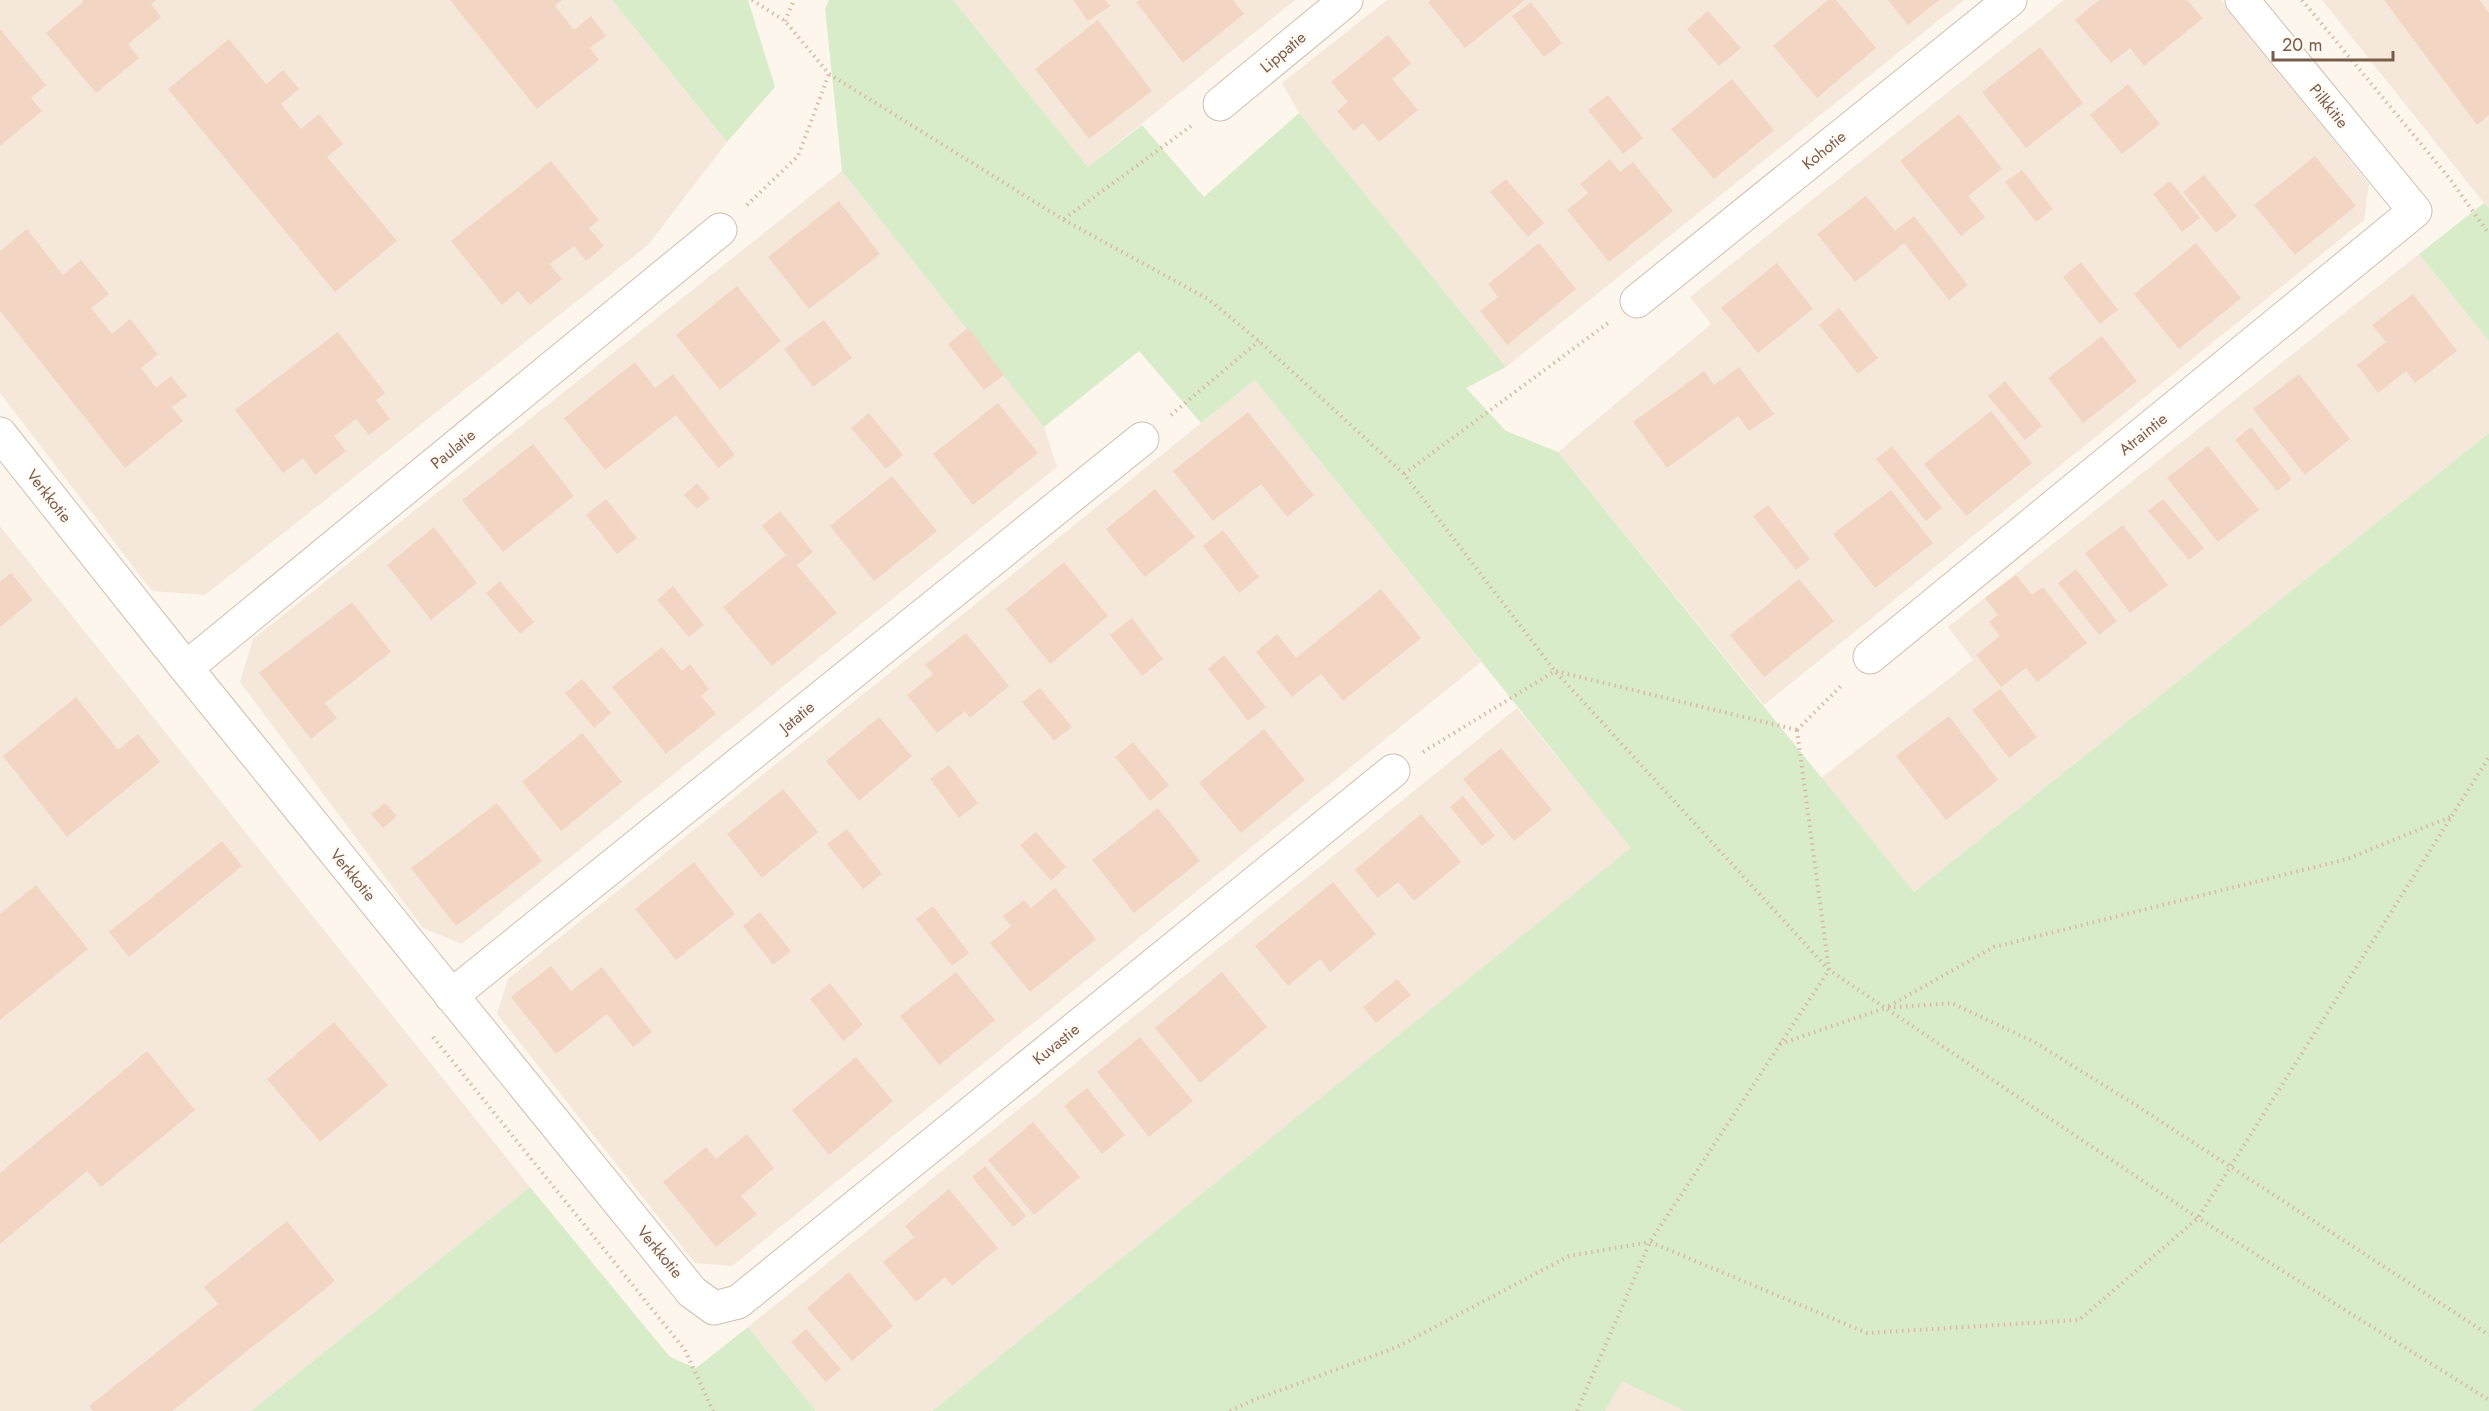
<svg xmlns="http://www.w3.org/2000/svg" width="2489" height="1411" font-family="Jost,sans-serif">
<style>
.residential{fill:#f5e8da}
.green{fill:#d8ecc9}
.building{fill:#f3d5c3}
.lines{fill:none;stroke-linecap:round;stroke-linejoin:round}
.minor-casing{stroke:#d1beb0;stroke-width:35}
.path{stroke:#d9b8a5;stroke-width:4;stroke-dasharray:1.5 4.5;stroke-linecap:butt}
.minor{stroke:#fff;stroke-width:33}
.labels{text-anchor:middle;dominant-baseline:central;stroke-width:5;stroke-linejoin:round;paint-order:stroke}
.street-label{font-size:16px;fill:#7a5c4d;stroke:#fffaf3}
</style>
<rect width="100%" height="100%" fill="#fdf6ec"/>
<!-- residential -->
<path class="residential" d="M0,0h612l115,142 -79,103 -443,350 -53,-4 -152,-198z
M953,0h342l-207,167z
M1387,0h577l-458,367 -207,-254 -17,-30z
M2064,0h157l148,184 -5,36 -600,485 -206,-253 153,-128 -21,-27z
M2322,0h167v208l-5,-5z
M842,171l202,256 13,40 -595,477 -39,-16 -183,-246 13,-43z
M2419,254l70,87v92l-575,459 -93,-114 152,-118 -25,-33z
M1255,380l226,282 -749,604 -37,-3 -198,-249 11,-35z
M0,526l530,661 -279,224h-251z
M1517,708l115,140 -700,563h-116l-68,-84z
M1621,1380l63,31h-79z"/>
<!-- green -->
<path class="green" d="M612,0h136l27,87 -48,55z
M829,0h124l135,167 54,-42 62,72 95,-84 207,254 -40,21 40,43 52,21 356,440 575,-459v978h-805l-62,-30 -17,30h-673l699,-563 -376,-468 -54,43 -62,-72 -95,76 -202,-256 -17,-162z
M2484,203l5,5v133l-70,-87z
M530,1187l140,170 26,11 52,-41 68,84h-565z"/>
<!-- building -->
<path class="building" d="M82,0h74l-5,4 10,13 -33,27 11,14 -43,35 -50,-60 37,-31z
M450,0h112l-7,6 19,24 17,-14 15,20 -16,12 9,12 -62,49z
M1073,0h32l5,6 -22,15z
M1139,0h94l11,14 -61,49 -47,-61z
M1431,0h94l-60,48 -37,-46z
M1828,0h8l40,48 -59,50 -44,-52z
M1888,0h51l-31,25z
M2099,0h88l16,18 -59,48 -14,-18 -19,15 -36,-43z
M2384,0h96l9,13v102l-12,10z
M1531,2l31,41 -18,14 -32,-41z
M1708,11l33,37 -22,18 -32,-37z
M1098,20l54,71 -63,48 -54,-70z
M0,29l46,56 -15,13 11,13 -42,35z
M1388,35l23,28 -19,16 26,31 -39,32 -16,-19 -9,8 -17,-20 11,-9 -17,-20z
M229,39l37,45 17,-14 16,19 -18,15 20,25 18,-15 24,30 -16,13 70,84 -62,51 -167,-203z
M2040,47l43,56 -57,45 -44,-56z
M1732,79l42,51 -60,49 -43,-50z
M2128,84l32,40 -38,30 -32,-39z
M1608,95l35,43 -20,16 -35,-44z
M1959,114l43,55 -34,27 17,21 -24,19 -61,-75z
M2315,156l41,50 -61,49 -41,-50z
M1610,159l10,13 13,-10 40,49 -64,51 -42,-52 21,-17 -8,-9z
M551,161l48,59 -10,8 15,18 -18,15 -12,-15 -24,18 12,15 -32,26 -12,-14 -16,14 -51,-64z
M2022,170l31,39 -17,13 -31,-40z
M2204,175l33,41 -21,17 -33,-41z
M1506,179l38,44 -16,14 -38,-45z
M2170,181l30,37 -18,14 -29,-38z
M1866,196l29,35 19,-15 54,69 -19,15 -45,-57 -49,39 -38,-48z
M839,201l41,53 -71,55 -41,-52z
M27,229l36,46 18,-15 28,34 -18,14 21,26 18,-15 28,35 -17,14 15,20 15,-12 16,20 -15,11 11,14 -58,47 -125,-157v-60z
M1539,243l37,46 -69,56 -27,-34 18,-14 -10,-13z
M2196,243l45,55 -62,51 -45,-55z
M2081,262l37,48 -18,14 -37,-47z
M1777,263l36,46 -55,44 -37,-45z
M737,286l44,55 -61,49 -44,-55z
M2413,294l44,57 -42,32 -9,-12 -28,22 -21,-28 29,-23 -14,-17z
M1839,308l39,50 -20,16 -39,-49z
M824,320l28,38 -39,29 -29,-38z
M968,328l36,47 -20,15 -36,-46z
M338,332l47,61 -9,7 14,19 -21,16 -13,-16 -22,17 12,15 -31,24 -12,-17 -20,15 -48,-63z
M2102,336l35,45 -54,42 -35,-45z
M635,362l20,26 18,-14 62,81 -17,13 -42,-53 -71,55 -41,-52z
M1739,367l35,47 -25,17 -11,-15 -71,52 -34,-46 71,-51 10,14z
M2299,374l51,65 -45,36 -52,-66z
M2005,381l37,45 -17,14 -37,-44z
M998,403l40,50 -65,52 -40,-51z
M1991,411l41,52 -66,53 -42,-52z
M1248,412l66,83 -27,22 -26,-33 -48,37 -40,-50z
M869,413l34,42 -17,14 -35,-41z
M2251,427l41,52 -15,12 -42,-51z
M533,444l41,52 -71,56 -41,-52z
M1892,446l50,62 -16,13 -50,-62z
M2208,446l51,64 -41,32 -51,-64z
M892,476l45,55 -63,50 -44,-55z
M697,483l13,15 -13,11 -13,-14z
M1155,489l40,48 -50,40 -39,-48z
M1891,490l42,53 -58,45 -42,-54z
M606,499l31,39 -20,16 -31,-39z
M2163,499l41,49 -15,12 -41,-49z
M1768,505l42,54 -14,11 -43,-54z
M780,511l33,41 -16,13 40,48 -65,53 -49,-59 63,-52 -24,-29z
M2123,525l45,60 -38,28 -45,-60z
M434,527l43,56 -46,37 -44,-55z
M1223,530l36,47 -20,16 -36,-47z
M1064,562l44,54 -58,48 -44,-55z
M2076,569l41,52 -18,14 -41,-52z
M11,573l22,27 -33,27v-45z
M2016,575l16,20 11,-8 44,56 -50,39 -11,-14 -25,19 -25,-32 24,-19 -11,-14 9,-7 -13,-17z
M1799,579l35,42 -70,56 -34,-42z
M500,581l34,41 -14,12 -34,-41z
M673,586l31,39 -15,12 -32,-37z
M1381,589l40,49 -78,63 -22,-27 -29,23 -36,-45 21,-18 19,24z
M352,602l39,50 -66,51 12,15 -26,21 -52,-66z
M1132,618l31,41 -21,17 -32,-41z
M966,633l43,53 -39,32 -5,-7 -28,22 -30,-38 26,-21 -8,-9z
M662,647l20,24 8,-7 19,25 -8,7 15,18 -50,40 -54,-67z
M1224,655l42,52 -18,14 -40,-52z
M582,679l29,34 -17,15 -29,-35z
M1040,688l32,39 -18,14 -32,-39z
M2000,689l37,48 -28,21 -37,-48z
M76,697l42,53 20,-16 22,28 -93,75 -64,-81z
M1949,716l49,64 -52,40 -50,-64z
M879,717l33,39 -53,45 -33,-40z
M1264,729l41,51 -64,53 -42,-50z
M582,733l40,49 -61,49 -39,-49z
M1133,742l36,43 -19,16 -35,-44z
M1501,748l51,62 -38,31 -51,-62z
M949,765l29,38 -19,15 -29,-39z
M783,789l35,43 -56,46 -35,-44z
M1463,796l32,40 -13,10 -32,-39z
M385,803l12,13 -14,12 -12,-14z
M497,803l45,58 -86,65 -45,-58z
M1158,808l42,53 -66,52 -42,-53z
M1421,814l40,48 -47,39 -16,-19 -20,16 -23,-28z
M847,829l35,45 -19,15 -36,-45z
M1036,832l30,35 -15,14 -31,-36z
M222,841l20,25 -113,91 -20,-25z
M694,862l41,52 -59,46 -41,-51z
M1333,882l43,52 -46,38 -10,-13 -32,27 -33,-40z
M36,885l52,64 -88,71v-106z
M1055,888l41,51 -66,53 -40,-49 21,-17 -8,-10 21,-16 7,8z
M933,906l36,47 -17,13 -36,-47z
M760,912l31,39 -18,14 -30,-39z
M551,966l20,25 31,-24 50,65 -19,15 -26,-33 -51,40 -45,-57z
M956,972l39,48 -56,45 -39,-49z
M1222,972l45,55 -67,56 -45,-55z
M1397,979l14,16 -35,28 -13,-16z
M830,983l33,42 -20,16 -33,-42z
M334,1022l54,63 -68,57 -53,-63z
M1140,1037l53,64 -44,36 -52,-65z
M147,1051l48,59 -94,77 -14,-16 -87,73v-71z
M856,1057l37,44 -64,54 -37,-45z
M1087,1088l38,47 -23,19 -38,-48z
M1033,1122l47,55 -46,38 -46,-55z
M747,1134l27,34 -33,28 16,18 -41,33 -53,-65 43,-35 10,12z
M985,1166l41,50 -13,11 -41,-50z
M949,1189l49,59 -46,38 -7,-9 -29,25 -33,-40 31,-25 -9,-11z
M287,1221l48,60 -163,130h-79l-4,-5 129,-102 -14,-17z
M849,1272l44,54 -41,35 -45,-53z
M806,1329l35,40 -15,13 -35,-40z"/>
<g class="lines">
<defs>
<path id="minor" d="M1220,104l126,-104
M1637,301l373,-301
M0,434l186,234 506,624 22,16 24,-6 655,-531
M1870,657l545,-446 -173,-211
M186,668l534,-438
M451,996l691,-557"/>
</defs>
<!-- minor casing -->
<use href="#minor" class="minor-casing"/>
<!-- path -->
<path class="path" d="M752,0l33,21 44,53 235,146 144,79 51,42 145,133 151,197 274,299 369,248 291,182
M2302,0l148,179 39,55
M785,21l9,-21
M747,205l51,-49 31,-82
M1064,219l127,-93
M1171,415l88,-74
M1404,474l204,-151
M1797,730l46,-46
M1423,752l132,-81 242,59
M1889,1006l105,-59 353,-88 103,-42
M433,1037l252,313 28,61
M1780,1044l105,-36 67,-5 84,40 95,59 358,233
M1230,1411l24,-11 143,-53 172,-91 81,-14 217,91 212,-13 119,-102 291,-461
M1577,1411l73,-169 179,-272 -32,-240"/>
<!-- minor -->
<use href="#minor" class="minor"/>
</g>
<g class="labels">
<!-- street labels -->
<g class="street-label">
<text transform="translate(1283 52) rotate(-40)">Lippatie</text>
<text transform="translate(2329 106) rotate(51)">Pilkkitie</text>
<text transform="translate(1824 150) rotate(-39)">Kohotie</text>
<text transform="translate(2143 434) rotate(-39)">Atraintie</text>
<text transform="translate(453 449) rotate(-39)">Paulatie</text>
<text transform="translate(49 496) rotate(52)">Verkkotie</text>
<text transform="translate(797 717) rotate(-39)">Jatatie</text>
<text transform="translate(353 875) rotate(51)">Verkkotie</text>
<text transform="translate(1056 1044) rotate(-39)">Kuvastie</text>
<text transform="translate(660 1252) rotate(51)">Verkkotie</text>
</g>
</g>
<!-- scale -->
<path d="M2273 51v9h120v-9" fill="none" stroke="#7a5c4d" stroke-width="3"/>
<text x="2282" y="51" font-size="18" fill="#7a5c4d" stroke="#fffaf3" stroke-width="4.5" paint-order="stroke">20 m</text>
</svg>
